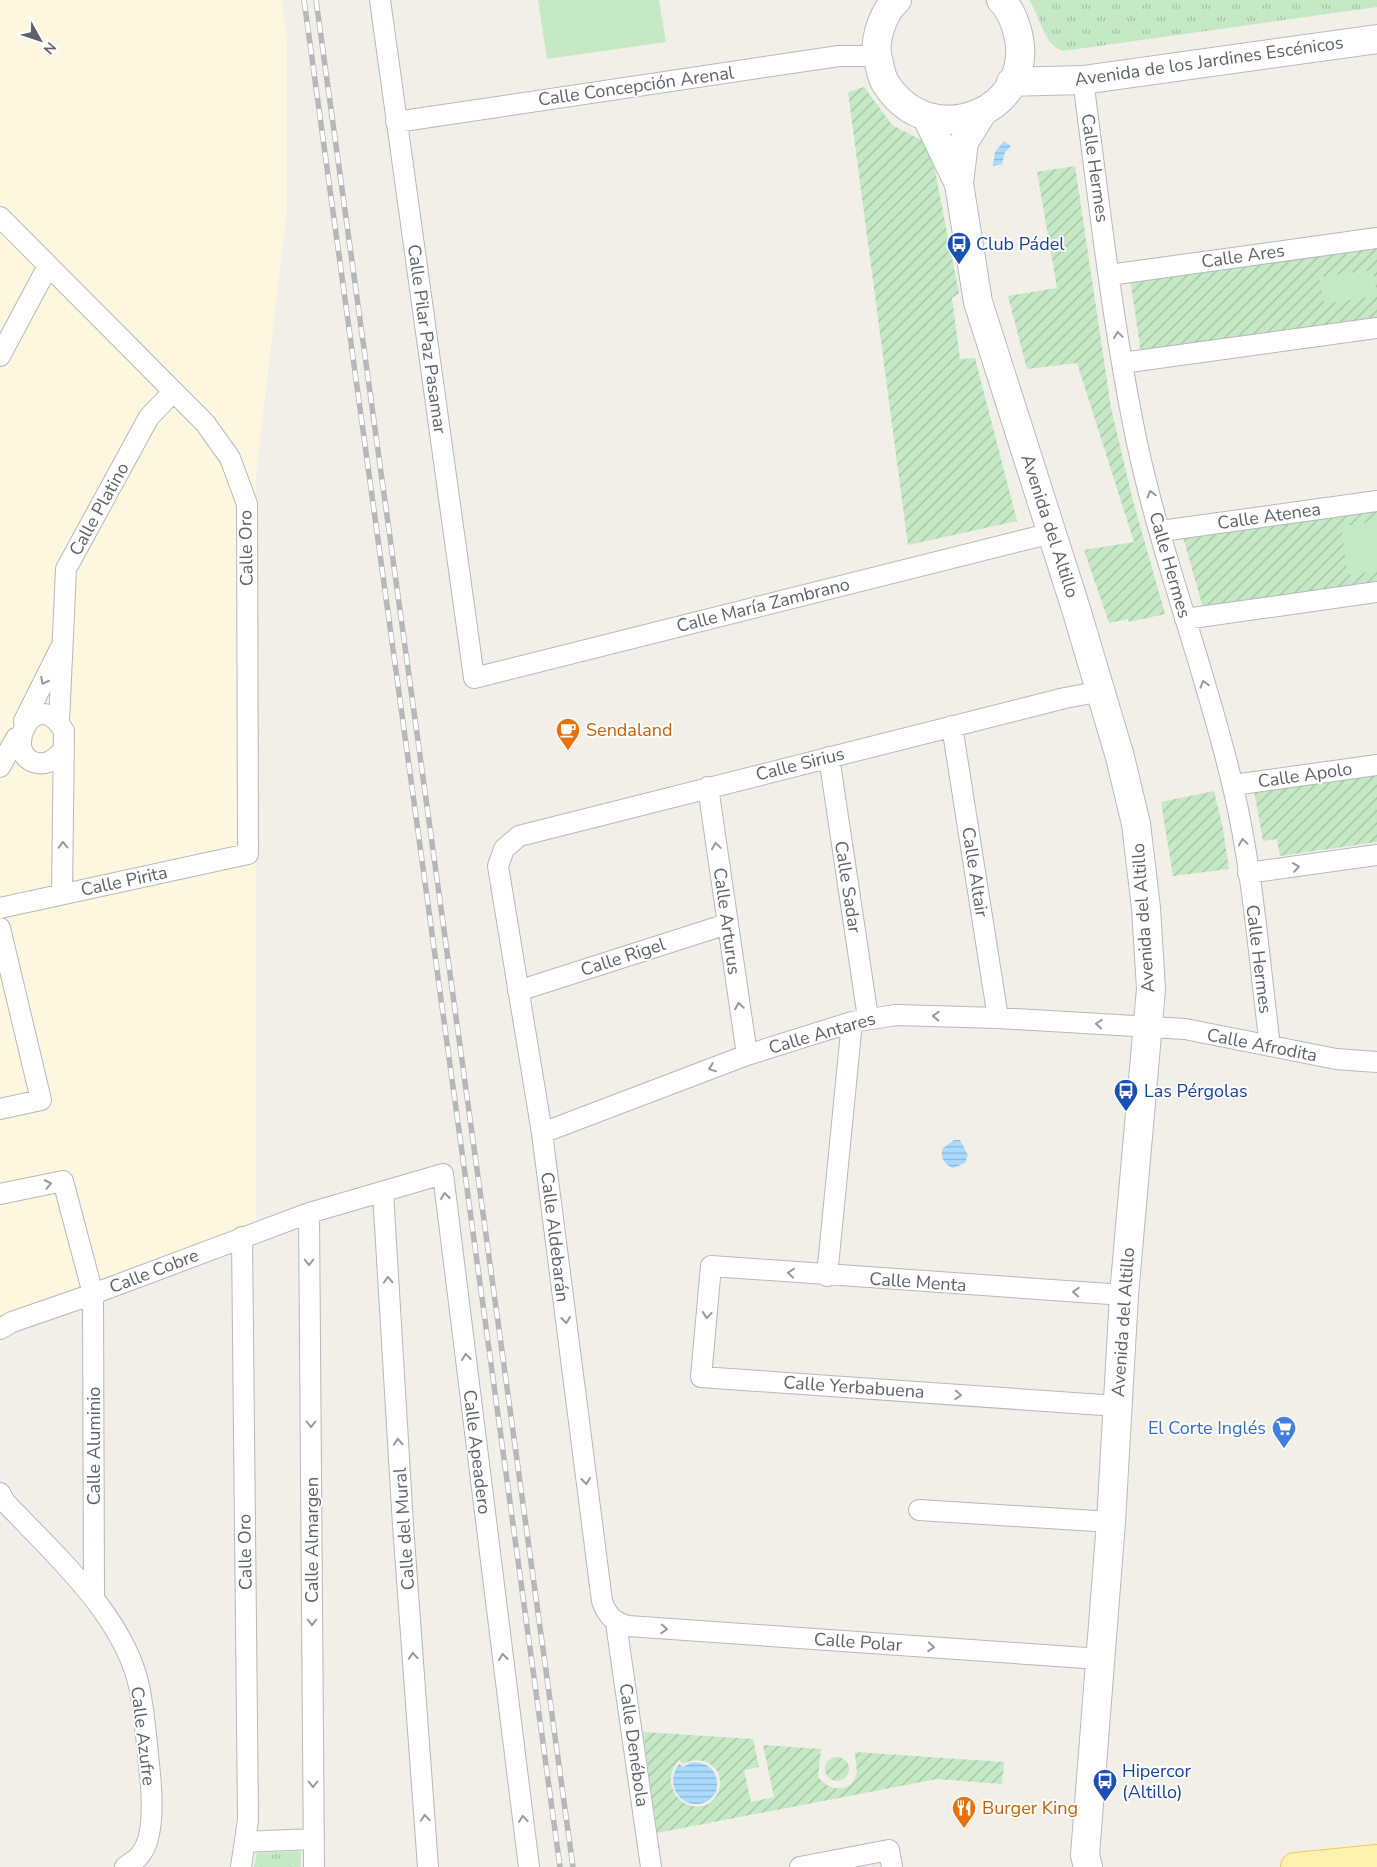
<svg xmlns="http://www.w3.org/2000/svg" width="1377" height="1867" font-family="'Nunito Sans',sans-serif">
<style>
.commercial{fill:#fef7e0}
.park{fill:url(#park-tufts)}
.garden{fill:url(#garden-furrows);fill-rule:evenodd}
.pitch{fill:#c5e8c5}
.water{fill:url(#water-rules)}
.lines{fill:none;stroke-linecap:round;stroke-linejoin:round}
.street-casing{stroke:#b5b8bc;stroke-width:22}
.secondary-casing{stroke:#b6babf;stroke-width:30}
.primary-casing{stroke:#f2c960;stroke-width:30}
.street{stroke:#fff;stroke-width:20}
.secondary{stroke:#fff;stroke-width:28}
.primary{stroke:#fff2af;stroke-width:28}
.rail-casing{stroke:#b6b7b8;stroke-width:5.5}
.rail{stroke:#fff;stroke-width:4;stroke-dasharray:11;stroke-linecap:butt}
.oneway{stroke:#979a9d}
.labels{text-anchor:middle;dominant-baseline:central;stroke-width:4;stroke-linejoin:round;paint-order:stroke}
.street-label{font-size:18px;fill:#5f6368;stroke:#fff}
.transit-label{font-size:18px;fill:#164399;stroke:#fff;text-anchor:start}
.food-label{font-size:18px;fill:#c56008;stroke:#fff;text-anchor:start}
.shop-label{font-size:18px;fill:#366cbe;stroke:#fff;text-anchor:end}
</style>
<defs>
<pattern id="park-tufts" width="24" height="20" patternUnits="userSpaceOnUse" patternTransform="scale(1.25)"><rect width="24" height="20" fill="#c5e8c5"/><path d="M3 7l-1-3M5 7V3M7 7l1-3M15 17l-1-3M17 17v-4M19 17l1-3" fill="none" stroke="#a3c0a4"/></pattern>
<pattern id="garden-furrows" width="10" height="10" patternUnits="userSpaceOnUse" patternTransform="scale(1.25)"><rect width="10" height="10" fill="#c5e8c5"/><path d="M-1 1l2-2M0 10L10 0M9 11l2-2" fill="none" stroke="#a3c0a4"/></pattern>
<pattern id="water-rules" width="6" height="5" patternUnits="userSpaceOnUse" patternTransform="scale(1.25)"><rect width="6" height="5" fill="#aadaff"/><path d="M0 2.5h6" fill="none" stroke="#8eb4d2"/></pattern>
</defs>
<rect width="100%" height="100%" fill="#f1efe8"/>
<!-- commercial -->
<path class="commercial" d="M0,0h282l5,42v166l-31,266v770l-238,87 -18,12z"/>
<!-- park -->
<path class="park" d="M1029,0h348v7l-314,44c-19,-5 -23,-35 -34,-51z
M301,1851v16h-47l3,-14z"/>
<!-- garden -->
<path class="garden" d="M864,87l28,38 31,16 12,30 24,122 -7,5 8,61 15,-1 42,163 -109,24 -60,-453z
M1075,166l36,242 22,93 32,113 -36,8 -1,-3 -19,4 -25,-73 50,-8 -57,-179 -50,6 -19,-73 49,-8 -20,-116z
M1377,245v75l-236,33 -11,-74z
M1377,510v74l-174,24 -20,-71z
M1377,773v69l-97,14 -3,-17 -14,2 -9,-51z
M1214,791l9,38 6,40 -56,7 -12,-74z
M643,1732l110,7 6,28 -15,3 7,32 23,-5 -11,-52 58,4 -3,27c8,14 31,19 38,0 2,-8 -1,-16 -1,-24l149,10 -2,22 -65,-5 -280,54zM679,1760l4,4c29,-15 52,19 26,40 -28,12 -51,-22 -30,-44z
M825 1769a12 12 0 1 1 24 0a12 12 0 1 1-24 0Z"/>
<!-- pitch -->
<path class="pitch" d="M538,0h121l7,42 -119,17z
M1373,270l4,26 -53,8 -5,-27z
M1377,521v50l-29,4 -7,-49z"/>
<!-- water -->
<path class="water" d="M1004,141l7,5 -6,6 -3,12 -9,2 2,-14z
M954,1140h6l8,15 -3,8 -12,5c-9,-4 -12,-9 -11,-19z
M690,1763c19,-3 31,11 26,29 -18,29 -58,1 -37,-28l4,3z"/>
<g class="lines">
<defs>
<path id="street" d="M380,0l94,678 578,-145
M1083,80c16,121 29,243 54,363 25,116 69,228 96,344 20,84 26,173 37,259
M396,122l443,-66h38
M0,217l205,206 25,35 17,46 1,350 -248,54
M1109,275l268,-37
M0,356l48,-90
M1122,363l255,-35
M1161,531l216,-30
M1185,619l192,-27
M24,721l36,-72
M59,722l7,-153 83,-152 24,-25
M952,726l46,292
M829,757l39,261
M0,767l16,-29
M1233,785l144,-20
M708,787l39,268
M1248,873l129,-18
M62,894l2,-163c-29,-50 -64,25 -27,32 11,2 19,-4 26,-13
M0,928l41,172 -41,9
M518,991l209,-67
M542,1133l205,-78 105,-33 44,-7 102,3 187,11 151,30 41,3
M383,1192l20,333 25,342
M0,1194l63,-13 30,113 1,303
M309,1213l5,654
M827,1276l25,-254
M0,1329l12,-7 81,-28 216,-81 134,-39 86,693
M1117,1406l-416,-29 10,-111 413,29
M0,1493l5,9c49,52 122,116 135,189 5,27 7,56 10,83 2,21 5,64 -10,81 -3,5 -10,8 -15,12
M919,1510l192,12
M616,1623l35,244
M1100,1659l-472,-33c-15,-4 -21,-11 -26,-25l-60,-468 -44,-267 6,-17 15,-13 546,-138 37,-7
M245,1842l69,-3
M241,1867l7,-47 -6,-583
M800,1867l89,-17 3,17"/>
<path id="secondary" d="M897,0c-14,12 -24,41 -19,59 2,8 3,18 8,25 45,71 154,27 131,-54 -3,-11 -7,-21 -16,-30
M1011,82l72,-2 294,-41
M927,118l32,66 19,118 98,307 44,148 16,67 10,84 5,81 -27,306 -13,227 -26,333 3,12
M959,183l5,-41 18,-29"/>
<path id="primary" d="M1295,1867l82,-8"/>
</defs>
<!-- street casing -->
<use href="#street" class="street-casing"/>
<!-- secondary casing -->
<use href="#secondary" class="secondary-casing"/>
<!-- primary casing -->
<use href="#primary" class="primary-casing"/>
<!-- street -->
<use href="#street" class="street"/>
<!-- secondary -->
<use href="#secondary" class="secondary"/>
<!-- primary -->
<use href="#primary" class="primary"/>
<defs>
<path id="rail" d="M304,0l256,1867
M316,0l257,1867"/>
</defs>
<!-- rail casing -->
<use href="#rail" class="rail-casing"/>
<!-- rail -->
<use href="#rail" class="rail"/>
</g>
<!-- one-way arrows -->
<defs><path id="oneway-chevron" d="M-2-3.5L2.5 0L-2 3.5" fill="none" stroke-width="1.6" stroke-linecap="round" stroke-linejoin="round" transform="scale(1.25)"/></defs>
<g class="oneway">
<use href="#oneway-chevron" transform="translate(1118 335) rotate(-98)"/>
<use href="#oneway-chevron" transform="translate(1151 494) rotate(-105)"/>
<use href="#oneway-chevron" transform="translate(44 681) rotate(117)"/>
<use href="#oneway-chevron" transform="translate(1204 684) rotate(-106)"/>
<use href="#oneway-chevron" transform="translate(1243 842) rotate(-98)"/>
<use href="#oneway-chevron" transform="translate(63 845) rotate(-91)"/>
<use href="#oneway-chevron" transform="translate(716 846) rotate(-98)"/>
<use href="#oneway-chevron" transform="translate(1296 867) rotate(-8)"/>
<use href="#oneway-chevron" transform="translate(739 1006) rotate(-99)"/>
<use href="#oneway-chevron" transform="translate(936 1016) rotate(-178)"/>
<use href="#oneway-chevron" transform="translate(1099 1024) rotate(-176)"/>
<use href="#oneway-chevron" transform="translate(712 1068) rotate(159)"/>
<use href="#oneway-chevron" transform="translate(48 1184) rotate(-12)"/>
<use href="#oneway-chevron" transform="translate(445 1196) rotate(-97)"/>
<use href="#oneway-chevron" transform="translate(309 1262) rotate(90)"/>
<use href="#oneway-chevron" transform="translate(791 1273) rotate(-175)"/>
<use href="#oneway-chevron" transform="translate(388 1280) rotate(-93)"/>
<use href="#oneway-chevron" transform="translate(1076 1292) rotate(-176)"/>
<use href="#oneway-chevron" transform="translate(707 1315) rotate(95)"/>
<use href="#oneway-chevron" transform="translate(566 1320) rotate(83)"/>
<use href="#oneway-chevron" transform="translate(466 1357) rotate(-97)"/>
<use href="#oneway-chevron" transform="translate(958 1395) rotate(4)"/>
<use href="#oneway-chevron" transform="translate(311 1424) rotate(90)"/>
<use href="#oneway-chevron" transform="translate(398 1442) rotate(-93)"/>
<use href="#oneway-chevron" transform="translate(586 1481) rotate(83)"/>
<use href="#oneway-chevron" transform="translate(312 1622) rotate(90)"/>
<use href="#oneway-chevron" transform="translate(664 1629) rotate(4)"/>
<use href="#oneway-chevron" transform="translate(931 1647) rotate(4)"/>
<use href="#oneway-chevron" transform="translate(413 1656) rotate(-94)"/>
<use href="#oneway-chevron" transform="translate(503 1657) rotate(-97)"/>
<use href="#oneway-chevron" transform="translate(313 1784) rotate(90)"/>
<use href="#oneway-chevron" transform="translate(425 1818) rotate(-94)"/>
<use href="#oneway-chevron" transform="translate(523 1819) rotate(-97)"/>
</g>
<!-- icons -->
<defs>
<symbol id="bus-pin" viewBox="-11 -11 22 30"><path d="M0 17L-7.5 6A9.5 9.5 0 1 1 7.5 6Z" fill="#1a4fb4" stroke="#fff"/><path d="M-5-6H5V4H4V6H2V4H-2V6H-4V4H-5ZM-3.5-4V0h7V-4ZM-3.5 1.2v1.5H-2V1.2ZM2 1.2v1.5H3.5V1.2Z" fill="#fff"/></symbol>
<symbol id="cafe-pin" viewBox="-11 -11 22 30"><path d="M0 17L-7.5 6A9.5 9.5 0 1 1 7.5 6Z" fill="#e8710a" stroke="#fff"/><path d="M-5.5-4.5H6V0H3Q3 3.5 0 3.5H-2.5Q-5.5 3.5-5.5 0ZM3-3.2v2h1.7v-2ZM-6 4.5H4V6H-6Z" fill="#fff"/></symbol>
<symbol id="supermarket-pin" viewBox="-11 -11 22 30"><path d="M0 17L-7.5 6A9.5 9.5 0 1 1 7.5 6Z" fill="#3f7fe0" stroke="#fff"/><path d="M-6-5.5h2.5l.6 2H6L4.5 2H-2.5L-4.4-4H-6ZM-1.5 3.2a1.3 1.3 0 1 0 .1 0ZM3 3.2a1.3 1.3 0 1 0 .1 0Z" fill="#fff"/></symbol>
<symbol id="restaurant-pin" viewBox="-11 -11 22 30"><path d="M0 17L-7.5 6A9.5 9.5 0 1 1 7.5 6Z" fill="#e8710a" stroke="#fff"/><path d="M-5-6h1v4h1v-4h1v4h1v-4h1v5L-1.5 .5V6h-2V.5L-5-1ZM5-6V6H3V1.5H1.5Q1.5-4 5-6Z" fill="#fff"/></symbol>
</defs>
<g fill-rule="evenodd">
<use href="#bus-pin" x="945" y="230" width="28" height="38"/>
<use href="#cafe-pin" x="554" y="716" width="28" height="38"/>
<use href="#bus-pin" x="1112" y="1077" width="28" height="38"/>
<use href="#supermarket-pin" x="1270" y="1414" width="28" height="38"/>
<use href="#bus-pin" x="1091" y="1767" width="28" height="38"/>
<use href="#restaurant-pin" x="950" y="1794" width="28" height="38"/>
</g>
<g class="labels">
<!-- street labels -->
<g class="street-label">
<text transform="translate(1209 61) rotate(-8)">Avenida de los Jardines Escénicos</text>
<text transform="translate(636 86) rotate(-8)">Calle Concepción Arenal</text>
<text transform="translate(1095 168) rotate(82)">Calle Hermes</text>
<text transform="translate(1243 256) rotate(-8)">Calle Ares</text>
<text transform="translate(427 339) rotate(82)">Calle Pilar Paz Pasamar</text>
<text transform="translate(99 509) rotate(-61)">Calle Platino</text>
<text transform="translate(1269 516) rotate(-8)">Calle Atenea</text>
<text transform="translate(1050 526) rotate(72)">Avenida del Altillo</text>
<text transform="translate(246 548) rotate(-91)">Calle Oro</text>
<text transform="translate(1170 565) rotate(74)">Calle Hermes</text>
<text transform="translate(763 605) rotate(-14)">Calle María Zambrano</text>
<text transform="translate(800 764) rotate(-14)">Calle Sirius</text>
<text transform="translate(1305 775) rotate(-8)">Calle Apolo</text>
<text transform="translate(975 872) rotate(81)">Calle Altair</text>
<text transform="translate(124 881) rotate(-12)">Calle Pirita</text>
<text transform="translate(848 887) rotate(81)">Calle Sadar</text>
<text transform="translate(1143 918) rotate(-94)">Avenida del Altillo</text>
<text transform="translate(727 921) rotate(82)">Calle Arturus</text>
<text transform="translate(623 957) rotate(-18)">Calle Rigel</text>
<text transform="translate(1259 959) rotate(83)">Calle Hermes</text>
<text transform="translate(822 1033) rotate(-16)">Calle Antares</text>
<text transform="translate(1262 1045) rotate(11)">Calle Afrodita</text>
<text transform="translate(555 1237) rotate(83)">Calle Aldebarán</text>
<text transform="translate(154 1271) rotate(-21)">Calle Cobre</text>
<text transform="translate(918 1282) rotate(4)">Calle Menta</text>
<text transform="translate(1123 1322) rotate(-86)">Avenida del Altillo</text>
<text transform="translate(854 1387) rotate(4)">Calle Yerbabuena</text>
<text transform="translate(94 1446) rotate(-90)">Calle Aluminio</text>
<text transform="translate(477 1452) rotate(83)">Calle Apeadero</text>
<text transform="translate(404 1529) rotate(-94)">Calle del Mural</text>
<text transform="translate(312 1540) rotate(-90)">Calle Almargen</text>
<text transform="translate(245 1552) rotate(-91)">Calle Oro</text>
<text transform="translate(858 1642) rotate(4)">Calle Polar</text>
<text transform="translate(143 1736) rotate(83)">Calle Azufre</text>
<text transform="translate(634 1745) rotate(82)">Calle Denébola</text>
</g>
<!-- transit labels -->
<g class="transit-label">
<text x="976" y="244">Club Pádel</text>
<text x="1144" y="1091">Las Pérgolas</text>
<text x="1122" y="1771">Hipercor<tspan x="1122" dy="21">(Altillo)</tspan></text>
</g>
<!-- food labels -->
<g class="food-label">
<text x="586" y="730">Sendaland</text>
<text x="982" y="1808">Burger King</text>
</g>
<!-- shop labels -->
<g class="shop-label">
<text x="1266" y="1428">El Corte Inglés</text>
</g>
</g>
<!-- north arrow -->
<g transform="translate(40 40) rotate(130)" stroke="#ffffff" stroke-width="4" paint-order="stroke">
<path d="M0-4L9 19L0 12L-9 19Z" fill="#5f6368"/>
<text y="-8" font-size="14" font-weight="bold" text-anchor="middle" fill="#5f6368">N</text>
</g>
</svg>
